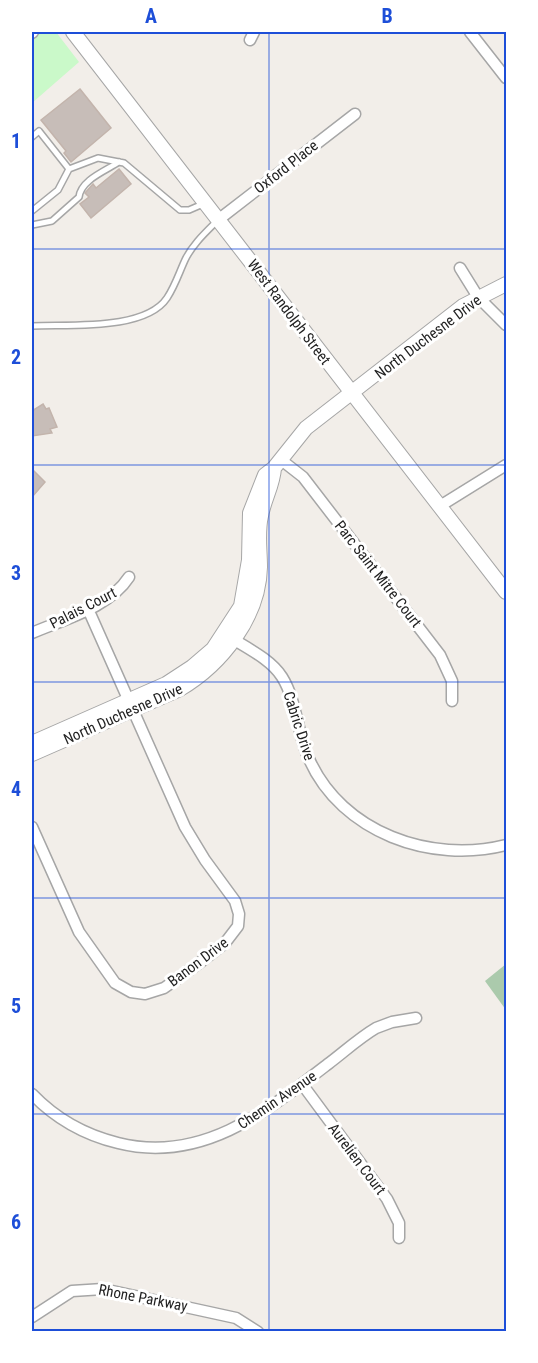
<svg xmlns="http://www.w3.org/2000/svg" width="538" height="1363" font-family="'Roboto Condensed',sans-serif">
<style>
.cemetery{fill:#abcaac}
.park{fill:#caf9c9}
.building{fill:#c7bdb8;stroke:#c3b4ac;stroke-width:1.5}
.lines{fill:none;stroke-linecap:round;stroke-linejoin:round}
.service-casing{stroke:#a6a6a6;stroke-width:8}
.minor-casing{stroke:#a6a6a6;stroke-width:13}
.tertiary-casing{stroke:#a6a6a6;stroke-width:16}
.service{stroke:#fff;stroke-width:5}
.minor{stroke:#fff;stroke-width:10}
.tertiary{stroke:#fff;stroke-width:14}
.grid{fill:none;stroke:#1d4ed8;stroke-width:1.5;stroke-opacity:0.55}
.labels{text-anchor:middle;dominant-baseline:central;stroke-width:6;stroke-linejoin:round;paint-order:stroke}
.street-label{font-size:15px;fill:#222;stroke:#fff}
.neatline{fill:none;stroke:#1d4ed8;stroke-width:2}
.grid-label{font-size:20px;text-anchor:middle;font-weight:bold;fill:#1d4ed8}
</style>
<rect width="100%" height="100%" fill="#f2eee9"/>
<!-- cemetery -->
<path class="cemetery" d="M506,964v46l-21,-29z"/>
<!-- park -->
<path class="park" d="M32,32h24l23,30 -47,41z"/>
<!-- building -->
<path class="building" d="M80,89l31,39 -40,34 -7,-9 2,-2 -25,-31z
M119,169l12,15 -40,34 -11,-14 9,-7 -4,-4 8,-9 3,4z
M43,404l3,5 3,-1 8,19 -7,2 2,4 -20,3v-25z
M32,469l13,13 -13,15z"/>
<g class="lines">
<defs>
<path id="service" d="M32,137l7,-6 30,38
M32,211l26,-21 11,-21 29,-11 26,5 56,47h9l14,-6
M32,225l20,-4 27,-24c2,-17 26,-26 40,-35
M32,326c36,-2 113,5 135,-28 8,-12 12,-25 18,-38 7,-15 20,-27 32,-39"/>
<path id="minor" d="M470,32l36,46
M32,33l1,-1
M250,40l4,-8
M218,220l137,-106
M460,268l18,29 28,28
M280,459l23,18 137,178 12,26v20
M440,506l66,-41
M32,633c32,-14 77,-25 97,-56
M228,636c17,11 43,23 54,41 15,24 15,56 27,82 33,74 122,105 197,86
M32,827l47,105 36,51 16,9 14,2 19,-6 34,-24 27,-21 13,-17 1,-12 -4,-13 -30,-41 -20,-33 -97,-218
M302,1084l85,115 12,24v15
M32,1094c24,25 53,41 86,49 83,21 148,-31 210,-79 16,-12 31,-26 48,-36l16,-6 24,-4
M32,1317l40,-26 31,-2 133,29 22,14"/>
<path id="tertiary" d="M73,32l433,560
M32,743l134,-59 26,-17 21,-18 28,-43 8,-46 1,-47 15,-38 9,-7 32,-40 157,-122 43,-22
M32,754l148,-65c42,-25 79,-72 80,-122 0,-17 -3,-34 1,-51 3,-17 12,-31 13,-48"/>
</defs>
<!-- service casing -->
<use href="#service" class="service-casing"/>
<!-- minor casing -->
<use href="#minor" class="minor-casing"/>
<!-- tertiary casing -->
<use href="#tertiary" class="tertiary-casing"/>
<!-- service -->
<use href="#service" class="service"/>
<!-- minor -->
<use href="#minor" class="minor"/>
<!-- tertiary -->
<use href="#tertiary" class="tertiary"/>
</g>
<!-- grid -->
<path class="grid" d="M269,32v1300M32,249h474M32,465h474M32,682h474M32,898h474M32,1114h474"/>
<g class="labels">
<!-- street labels -->
<g class="street-label">
<text transform="translate(286 167) rotate(-38)">Oxford Place</text>
<text transform="translate(289 312) rotate(53)">West Randolph Street</text>
<text transform="translate(428 337) rotate(-37)">North Duchesne Drive</text>
<text transform="translate(378 574) rotate(52)">Parc Saint Mitre Court</text>
<text transform="translate(83 608) rotate(-27)">Palais Court</text>
<text transform="translate(123 714) rotate(-24)">North Duchesne Drive</text>
<text transform="translate(299 726) rotate(72)">Cabric Drive</text>
<text transform="translate(198 962) rotate(-37)">Banon Drive</text>
<text transform="translate(277 1100) rotate(-34)">Chemin Avenue</text>
<text transform="translate(357 1159) rotate(53)">Aurelien Court</text>
<text transform="translate(143 1298) rotate(11)">Rhone Parkway</text>
</g>
</g>
<!-- border -->
<rect width="538" height="1363" fill="none" stroke="#ffffff" stroke-width="66"/>
<rect x="33" y="33" width="472" height="1297" class="neatline"/>
<g class="grid-label">
<text x="151" y="23">A</text>
<text x="387" y="23">B</text>
<text x="16" y="148">1</text>
<text x="16" y="364">2</text>
<text x="16" y="580">3</text>
<text x="16" y="796">4</text>
<text x="16" y="1013">5</text>
<text x="16" y="1229">6</text>
</g>
</svg>
